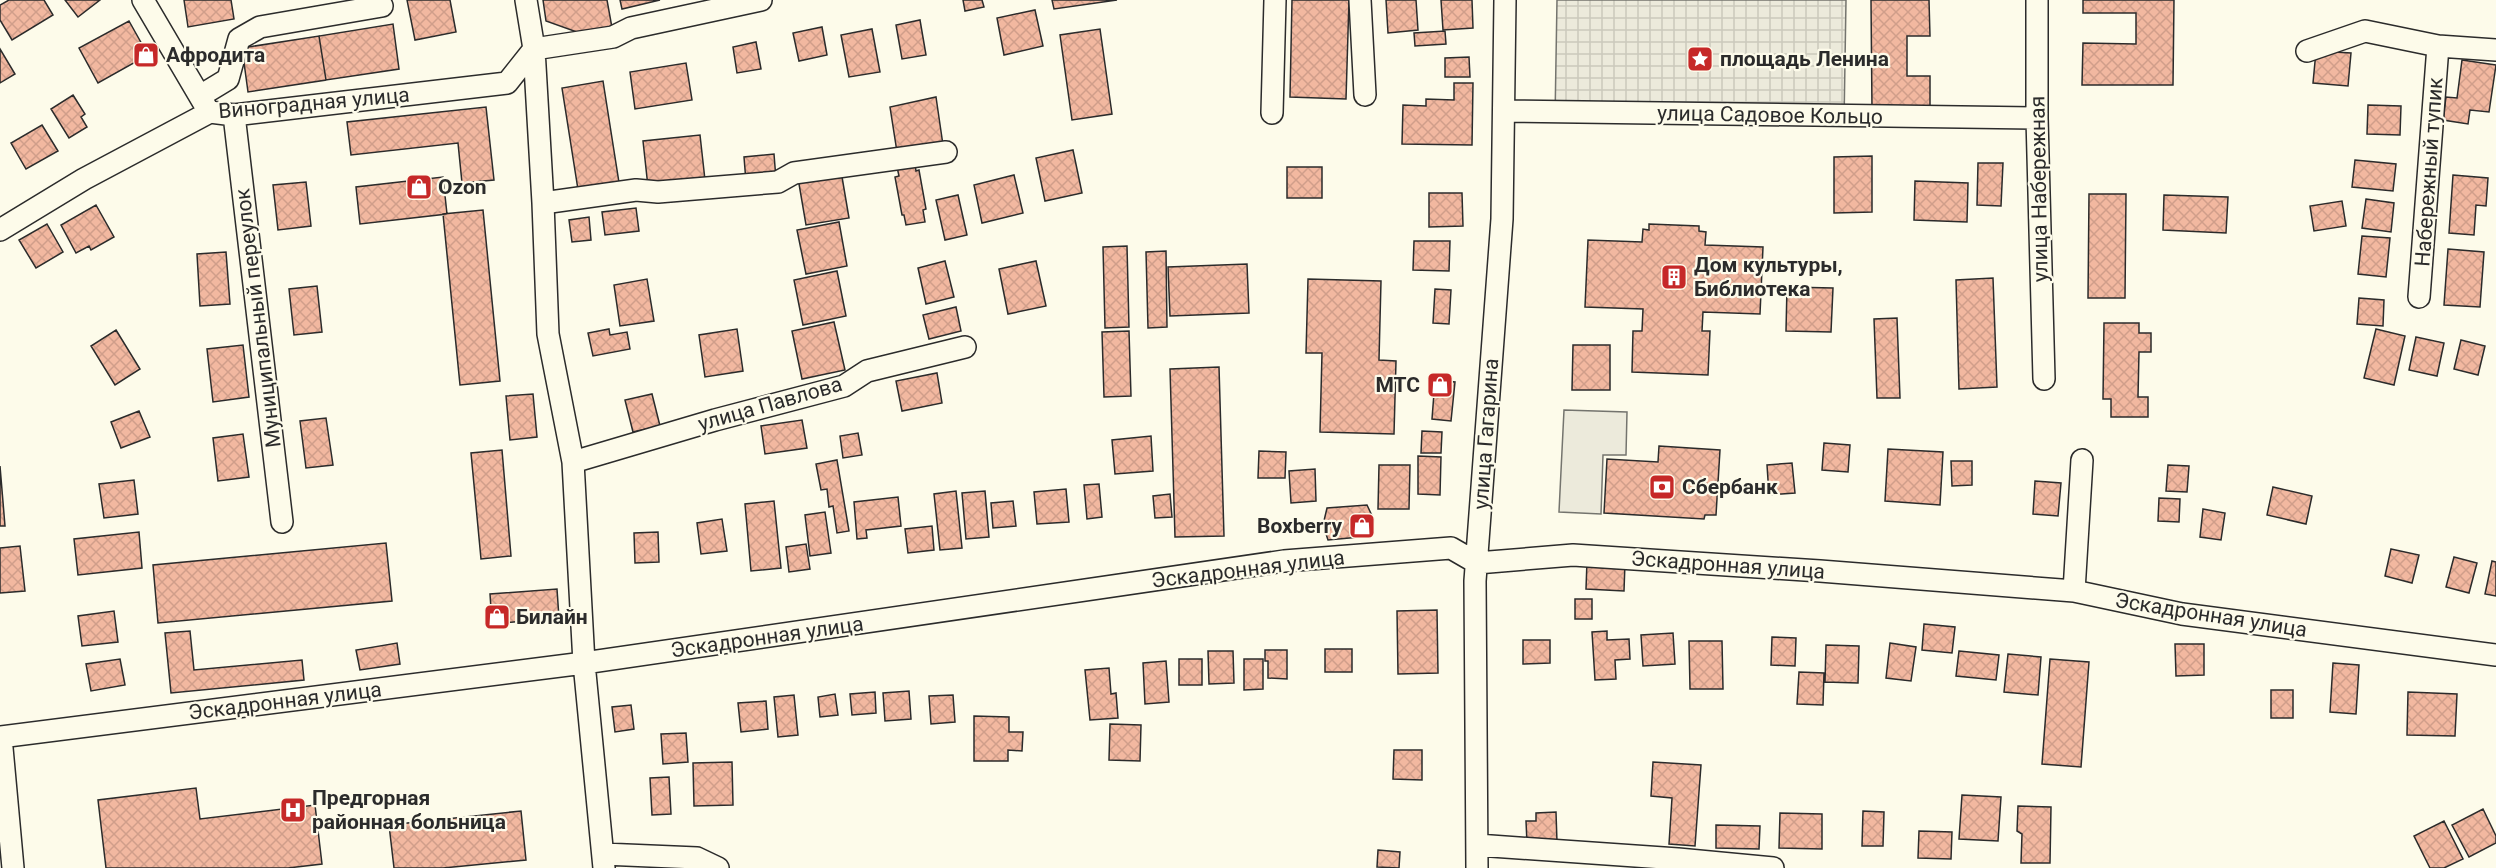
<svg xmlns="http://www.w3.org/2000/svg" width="2496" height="868" font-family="Roboto,sans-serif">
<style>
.parking{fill:#eceadb;stroke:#74746e;stroke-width:1.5}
.plaza{fill:url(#plaza-grid);stroke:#74746e;stroke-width:1.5}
.building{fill:url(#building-cross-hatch);stroke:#2b2b2b;stroke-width:1.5}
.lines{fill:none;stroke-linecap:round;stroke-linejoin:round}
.minor-casing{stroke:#2b2b2b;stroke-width:24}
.minor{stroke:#fdfbea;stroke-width:21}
.labels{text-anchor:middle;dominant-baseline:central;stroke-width:4.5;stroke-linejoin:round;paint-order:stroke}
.poi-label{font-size:21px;font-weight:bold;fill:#2b2b2b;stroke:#fdfbea;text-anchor:start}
.street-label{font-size:21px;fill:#2b2b2b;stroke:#fdfbea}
</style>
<defs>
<pattern id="plaza-grid" width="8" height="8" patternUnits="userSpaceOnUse" patternTransform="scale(1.5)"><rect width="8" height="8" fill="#eceadb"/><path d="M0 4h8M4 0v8" fill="none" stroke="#cbc9bc"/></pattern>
<pattern id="building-cross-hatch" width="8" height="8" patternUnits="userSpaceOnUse" patternTransform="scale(1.5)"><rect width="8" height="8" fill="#f2b8a0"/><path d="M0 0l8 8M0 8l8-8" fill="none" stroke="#d09e8a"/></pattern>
</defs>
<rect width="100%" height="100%" fill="#fdfbea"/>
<!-- parking -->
<path class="parking" d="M1564,410l63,2 -1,43h-23l-2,59 -42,-2z"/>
<!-- plaza -->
<path class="plaza" d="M1557,0h289l-2,123 -289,-4z"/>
<!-- building -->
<path class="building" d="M9,0h35l9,15 -41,25 -12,-20v-15z
M65,0h35l-22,17z
M184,0h47l3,19 -46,8z
M407,0h43l6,32 -41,8z
M543,0h64l6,33 -25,3 -42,-15z
M620,0h40l-38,9z
M963,0h19l2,7 -19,4z
M1052,0h65l-63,9z
M1292,0h57l-3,99 -56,-2z
M1386,0h30l2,30 -30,3z
M1441,0h31l1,28 -30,2z
M1871,0h58l1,36h-23v40h23v34h-58z
M2083,0h91l-1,85h-91l1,-42 53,1v-31h-53z
M1035,10l8,36 -39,9 -7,-37z
M920,20l6,35 -24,4 -6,-34z
M129,21l19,34 -50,28 -19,-35z
M393,24l6,45 -73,11 -7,-44z
M822,27l5,28 -28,6 -6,-28z
M872,29l8,43 -31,5 -8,-42z
M1100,29l12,85 -40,6 -12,-85z
M1445,31l1,13 -31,2 -1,-13z
M319,36l7,44 -78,12 -6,-44z
M756,42l5,27 -24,4 -4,-26z
M0,49l15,25 -15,9z
M2316,51l35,2 -3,33 -35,-3z
M1469,57l1,20h-25v-19z
M2462,60l34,5 -7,47 -19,-2 -2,14 -25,-4 3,-23 11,1z
M686,63l6,37 -57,9 -5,-37z
M603,81l17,108 -41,7 -17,-108z
M1454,83h19l-1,62 -70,-1 1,-39 23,1v-7l28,1z
M73,95l12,19 -4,3 6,10 -18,11 -18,-29z
M936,97l7,48 -46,7 -7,-45z
M2368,105l33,1 -1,29 -33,-1z
M486,107l8,73 -32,3 -4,-40 -107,12 -4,-33z
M42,125l16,26 -32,18 -15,-26z
M700,135l5,45 -57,7 -5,-46z
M1073,150l9,43 -37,8 -9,-43z
M774,154l2,25 -30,3 -2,-25z
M1872,156v56l-38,1v-56z
M2355,160l41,4 -3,27 -41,-4z
M1978,163h25l-2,43 -24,-1z
M915,164l1,7 3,-1 7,39 -3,1 2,12 -19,3 -2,-10h-2l-7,-38 4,-1 -2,-9z
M1287,167h35v31h-35z
M841,171l8,47 -43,7 -8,-47z
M1014,175l9,38 -41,10 -8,-38z
M2453,175l35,3 -2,28 -10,-1 -2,30 -25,-2z
M443,177l4,37 -87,10 -4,-37z
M1915,181l53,2 -1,39 -53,-2z
M306,182l5,44 -33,4 -5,-45z
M1429,193h33l1,33 -34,1z
M2089,194h37l-1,104h-37z
M958,195l9,40 -22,5 -9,-40z
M2164,195l64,2 -2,36 -63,-3z
M2366,199l28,4 -3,29 -29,-4z
M2342,201l4,25 -32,5 -4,-25z
M96,205l18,32 -23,13 -2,-4 -13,7 -15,-28z
M636,208l3,23 -34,4 -3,-23z
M483,210l17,171 -40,4 -17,-171z
M589,217l2,23 -19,2 -3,-22z
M839,222l8,44 -41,8 -9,-44z
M47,224l16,28 -27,16 -17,-28z
M1649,224l50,2v5l7,1 -1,13 58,2 -3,67 -57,-2 -1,19h8l-2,44 -76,-3 1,-41h9l1,-22 -58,-2 3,-67 54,2 1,-13 6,1z
M2362,236l28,2 -4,39 -28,-3z
M1414,241h36l-1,30 -36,-1z
M1127,246l2,81 -24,1 -2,-81z
M2448,249l36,3 -4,55 -36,-2z
M1166,251l1,76 -19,1 -2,-76z
M226,252l4,52 -30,2 -3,-52z
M945,261l9,36 -28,7 -8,-36z
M1036,261l10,45 -38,8 -9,-45z
M1247,264l2,49 -79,3 -2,-49z
M837,271l9,45 -43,9 -9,-45z
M1993,278l4,109 -38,2 -3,-109z
M647,279l7,42 -34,5 -6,-41z
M1308,279l73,2 -2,79 17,1 -2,73 -74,-2 2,-79h-16z
M317,286l5,46 -28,3 -5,-46z
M1787,287l46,1 -2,44 -45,-1z
M1435,289l16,1 -2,34 -16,-1z
M2359,298l25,2 -1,26 -26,-2z
M956,307l5,24 -32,8 -6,-24z
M1897,318l3,80h-23l-3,-79z
M834,322l11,48 -43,9 -10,-48z
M2104,323h35v10h12v19h-12l-1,45h10v20h-37v-18h-8z
M609,329l1,6 17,-3 3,17 -37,7 -5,-23z
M737,329l6,42 -38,6 -6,-42z
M2376,329l29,7 -11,49 -30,-7z
M116,330l24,39 -25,16 -24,-39z
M1129,331l2,65 -27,1 -2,-65z
M2416,337l28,6 -7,33 -28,-6z
M2461,340l24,6 -7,29 -24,-6z
M243,345l6,52 -36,5 -6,-53z
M1573,345h37v45h-38z
M1219,367l5,169 -49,1 -5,-168z
M937,373l5,30 -40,8 -6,-30z
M1435,380l20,2 -4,39 -19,-2z
M533,394l4,43 -27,3 -4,-44z
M652,394l8,32 -27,6 -8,-32z
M139,411l11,26 -29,11 -10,-26z
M326,418l7,47 -27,3 -6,-47z
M802,420l5,28 -42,6 -4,-28z
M1422,431l20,1 -1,21h-20z
M858,433l4,22 -19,3 -3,-22z
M243,434l6,43 -31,4 -5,-43z
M1151,436l2,35 -38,3 -3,-34z
M1824,443l26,2 -2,27 -26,-2z
M1659,446l61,4 -4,65h-11l-1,4 -100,-6 3,-54 51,3z
M1888,449l55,3 -3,53 -55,-4z
M502,450l9,106 -30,3 -10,-106z
M1259,451l27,1 -1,26h-27z
M1418,456l23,1 -1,38 -22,-1z
M837,460l12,71 -12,2 -4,-27 -4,1 -2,-18 -6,1 -5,-26z
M1951,461h21v24l-20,1z
M1792,463l3,30 -26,2 -2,-30z
M1379,465h31l-1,44h-31z
M2168,465l21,1 -2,26 -21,-1z
M0,466l5,60h-5z
M1315,469l1,32 -25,2 -2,-32z
M134,480l4,34 -34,4 -5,-34z
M2035,481l26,2 -3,33 -25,-2z
M1099,484l3,33 -15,2 -3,-34z
M2273,487l39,9 -6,28 -39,-9z
M1066,489l3,33 -32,2 -3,-32z
M956,491l6,57 -22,2 -6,-56z
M985,491l4,46 -23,2 -4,-46z
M1170,494l2,23 -17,1 -2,-22z
M898,497l3,29 -35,4 1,8 -10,1 -3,-37z
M2159,498l21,1 -1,23 -21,-1z
M774,501l7,67 -30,3 -6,-67z
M1013,501l3,25 -23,2 -2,-25z
M1367,505l7,15 -3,16 -43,4 -5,-15 4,-17z
M2203,509l22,4 -4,27 -21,-3z
M825,512l6,41 -21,3 -5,-41z
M722,519l5,32 -26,3 -4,-31z
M932,526l2,24 -26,3 -3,-24z
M139,532l3,36 -64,7 -4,-36z
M658,532l1,30 -24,1 -1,-30z
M386,543l6,58 -234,22 -5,-58z
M806,544l4,25 -21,3 -3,-25z
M20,546l5,45 -25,2v-45z
M2391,549l28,6 -7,28 -27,-7z
M2454,557l23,6 -8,30 -23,-6z
M1587,561l38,2 -1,28 -38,-2z
M2492,561l4,1v34l-11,-2z
M557,589l2,29 -67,6 -2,-30z
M1575,599h17v20h-17z
M1437,610l1,63 -40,1 -1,-63z
M114,611l4,31 -36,4 -4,-30z
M1924,624l31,3 -3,26 -30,-3z
M190,631l4,39 108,-10 2,20 -133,13 -6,-60z
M1607,631v9l22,-1 1,20 -15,1 1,19 -21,1 -3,-48z
M1673,633l2,31 -32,2 -2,-31z
M1772,637l24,1 -1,28 -24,-1z
M1523,640h27v23l-27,1z
M1689,641h33l1,48h-33z
M397,643l3,21 -40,6 -4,-20z
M1890,643l26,4 -5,34 -25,-3z
M2175,644h29v31l-28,1z
M1826,645l33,1 -1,37 -33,-1z
M1325,649h27v23h-27z
M1265,650h22v29l-19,-1v-17h-3z
M1208,651h25l1,32 -25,1z
M1959,651l40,4 -3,25 -40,-4z
M2008,654l33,3 -3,38 -34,-3z
M120,659l5,26 -34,6 -5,-27z
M1179,659h23v26h-23z
M1244,659h19v30l-19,1z
M2050,659l39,3 -8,105 -39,-3z
M1166,661l3,41 -24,2 -2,-41z
M2333,663l26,2 -3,49 -26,-2z
M1109,668l2,26 5,-1 2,25 -28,2 -5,-50z
M1799,672l25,1 -1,32 -26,-1z
M2271,690h22v28h-22z
M909,691l2,28 -26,2 -2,-28z
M875,692l1,21 -24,2 -2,-21z
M2408,692l49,2 -2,42 -48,-1z
M835,694l3,21 -18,2 -2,-20z
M794,695l4,40 -20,2 -4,-40z
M953,695l2,27 -24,2 -2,-28z
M766,701l2,28 -27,3 -3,-29z
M631,705l3,24 -19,3 -3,-25z
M974,716l35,1v15h14l-1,19 -14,-1v11h-34z
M1110,724l31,1 -1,36 -31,-1z
M686,733l2,29 -25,2 -2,-30z
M1394,750h28v30l-29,-1z
M732,762l1,43 -39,1 -1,-43z
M1653,762l48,3 -6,81 -26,-2 3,-46 -21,-2z
M669,777l2,37 -19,1 -2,-37z
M196,788l4,31 115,-14 7,59 -34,4h-182l-8,-68z
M1962,795l39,2 -3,44 -39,-2z
M2018,806l33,1 -1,56h-29l1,-29 -5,-3z
M2483,809l13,27v7l-27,14 -17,-32z
M521,811l5,49 -83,8h-49l-5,-43z
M1863,811l21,1 -1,34h-21z
M1556,812l1,30 -30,1 -1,-22h10v-8z
M1780,813l42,1v35l-43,-1z
M2444,821l19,38 -19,9h-14l-16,-32z
M1716,825l44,1 -1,23 -43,-1z
M1919,831l33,1 -1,27 -33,-1z
M1378,850l22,2 -1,16 -22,-1z"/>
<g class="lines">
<defs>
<path id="minor" d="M143,0l63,107
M526,0l8,49 9,154 5,131 25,128 11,201 20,205
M1360,0l5,95
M2037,0v118l7,261
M2307,51l58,-20 73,15 58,4
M200,96l28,-17 11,-40 21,-12 122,-21
M1504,111l533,7
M1272,113l3,-113
M234,115l48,407
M543,203l93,-13 22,2 120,-10 16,-9 152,-21
M0,230l84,-51 126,-67 24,3 273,-32 27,-34 79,-12 18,-9 130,-28
M2419,297l19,-251
M573,462l142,-42 129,-34 23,-15 98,-24
M2074,591l8,-131
M0,737l584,-74 700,-102 167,-13 26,15 96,-8 247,16 254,20 108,23 314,41
M1,737l12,131
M1477,845l201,14 95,9
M603,854l94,4 21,10
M1477,868l-2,-287 27,-362 3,-219"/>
</defs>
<!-- minor casing -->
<use href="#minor" class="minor-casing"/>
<!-- minor -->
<use href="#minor" class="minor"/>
</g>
<!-- icons -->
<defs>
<symbol id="shop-square" viewBox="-11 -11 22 22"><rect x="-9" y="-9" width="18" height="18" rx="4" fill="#c62828" stroke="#fdfbea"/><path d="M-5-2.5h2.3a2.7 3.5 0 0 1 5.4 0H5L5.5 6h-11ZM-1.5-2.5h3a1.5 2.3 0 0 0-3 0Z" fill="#fff"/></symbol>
<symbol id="sight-square" viewBox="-11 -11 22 22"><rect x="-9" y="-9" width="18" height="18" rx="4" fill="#c62828" stroke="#fdfbea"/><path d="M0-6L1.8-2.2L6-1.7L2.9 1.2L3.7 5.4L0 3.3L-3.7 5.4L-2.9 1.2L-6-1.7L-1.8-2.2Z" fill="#fff"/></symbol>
<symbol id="building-square" viewBox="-11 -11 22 22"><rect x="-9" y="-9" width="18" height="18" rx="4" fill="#c62828" stroke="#fdfbea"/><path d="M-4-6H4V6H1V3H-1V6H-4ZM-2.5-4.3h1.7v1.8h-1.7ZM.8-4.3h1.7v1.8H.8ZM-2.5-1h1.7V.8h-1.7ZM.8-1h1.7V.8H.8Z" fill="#fff"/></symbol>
<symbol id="bank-square" viewBox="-11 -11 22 22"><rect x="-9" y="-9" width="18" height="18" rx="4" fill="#c62828" stroke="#fdfbea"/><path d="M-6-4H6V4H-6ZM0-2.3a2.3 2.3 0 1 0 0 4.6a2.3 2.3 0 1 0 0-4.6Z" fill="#fff"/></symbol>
<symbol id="hospital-square" viewBox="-11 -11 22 22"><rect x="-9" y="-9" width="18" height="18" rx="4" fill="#c62828" stroke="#fdfbea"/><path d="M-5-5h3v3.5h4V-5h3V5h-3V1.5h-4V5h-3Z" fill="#fff"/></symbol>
</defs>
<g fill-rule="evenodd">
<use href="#shop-square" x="131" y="40" width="30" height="30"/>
<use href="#sight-square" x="1685" y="44" width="30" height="30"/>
<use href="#shop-square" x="404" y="172" width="30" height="30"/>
<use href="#building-square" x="1659" y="262" width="30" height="30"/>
<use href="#shop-square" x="1425" y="370" width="30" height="30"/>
<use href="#bank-square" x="1647" y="472" width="30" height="30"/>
<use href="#shop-square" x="1347" y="511" width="30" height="30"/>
<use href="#shop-square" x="482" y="602" width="30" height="30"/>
<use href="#hospital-square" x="278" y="795" width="30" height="30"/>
</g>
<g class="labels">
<!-- poi labels -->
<g class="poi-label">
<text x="166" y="55">Афродита</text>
<text x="1720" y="59">площадь Ленина</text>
<text x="438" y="187">Ozon</text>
<text x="1694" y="265">Дом культуры,<tspan x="1694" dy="24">Библиотека</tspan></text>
<text x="1420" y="385" text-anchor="end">МТС</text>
<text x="1682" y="487">Сбербанк</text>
<text x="1342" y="526" text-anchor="end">Boxberry</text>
<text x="516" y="617">Билайн</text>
<text x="312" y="798">Предгорная<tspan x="312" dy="24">районная больница</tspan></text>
</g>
<!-- street labels -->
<g class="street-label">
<text transform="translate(314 103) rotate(-5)">Виноградная улица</text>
<text transform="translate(1770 115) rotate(1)">улица Садовое Кольцо</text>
<text transform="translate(2429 172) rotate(-86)">Набережный тупик</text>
<text transform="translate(2039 189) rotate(-91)">улица Набережная</text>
<text transform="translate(258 318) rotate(-97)">Муниципальный переулок</text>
<text transform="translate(770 404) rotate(-16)">улица Павлова</text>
<text transform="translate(1486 434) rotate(-86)">улица Гагарина</text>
<text transform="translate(1728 565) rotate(4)">Эскадронная улица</text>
<text transform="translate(1248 569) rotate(-7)">Эскадронная улица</text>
<text transform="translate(2211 615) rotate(9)">Эскадронная улица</text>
<text transform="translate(767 637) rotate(-8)">Эскадронная улица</text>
<text transform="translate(285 701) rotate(-7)">Эскадронная улица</text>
</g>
</g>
</svg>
